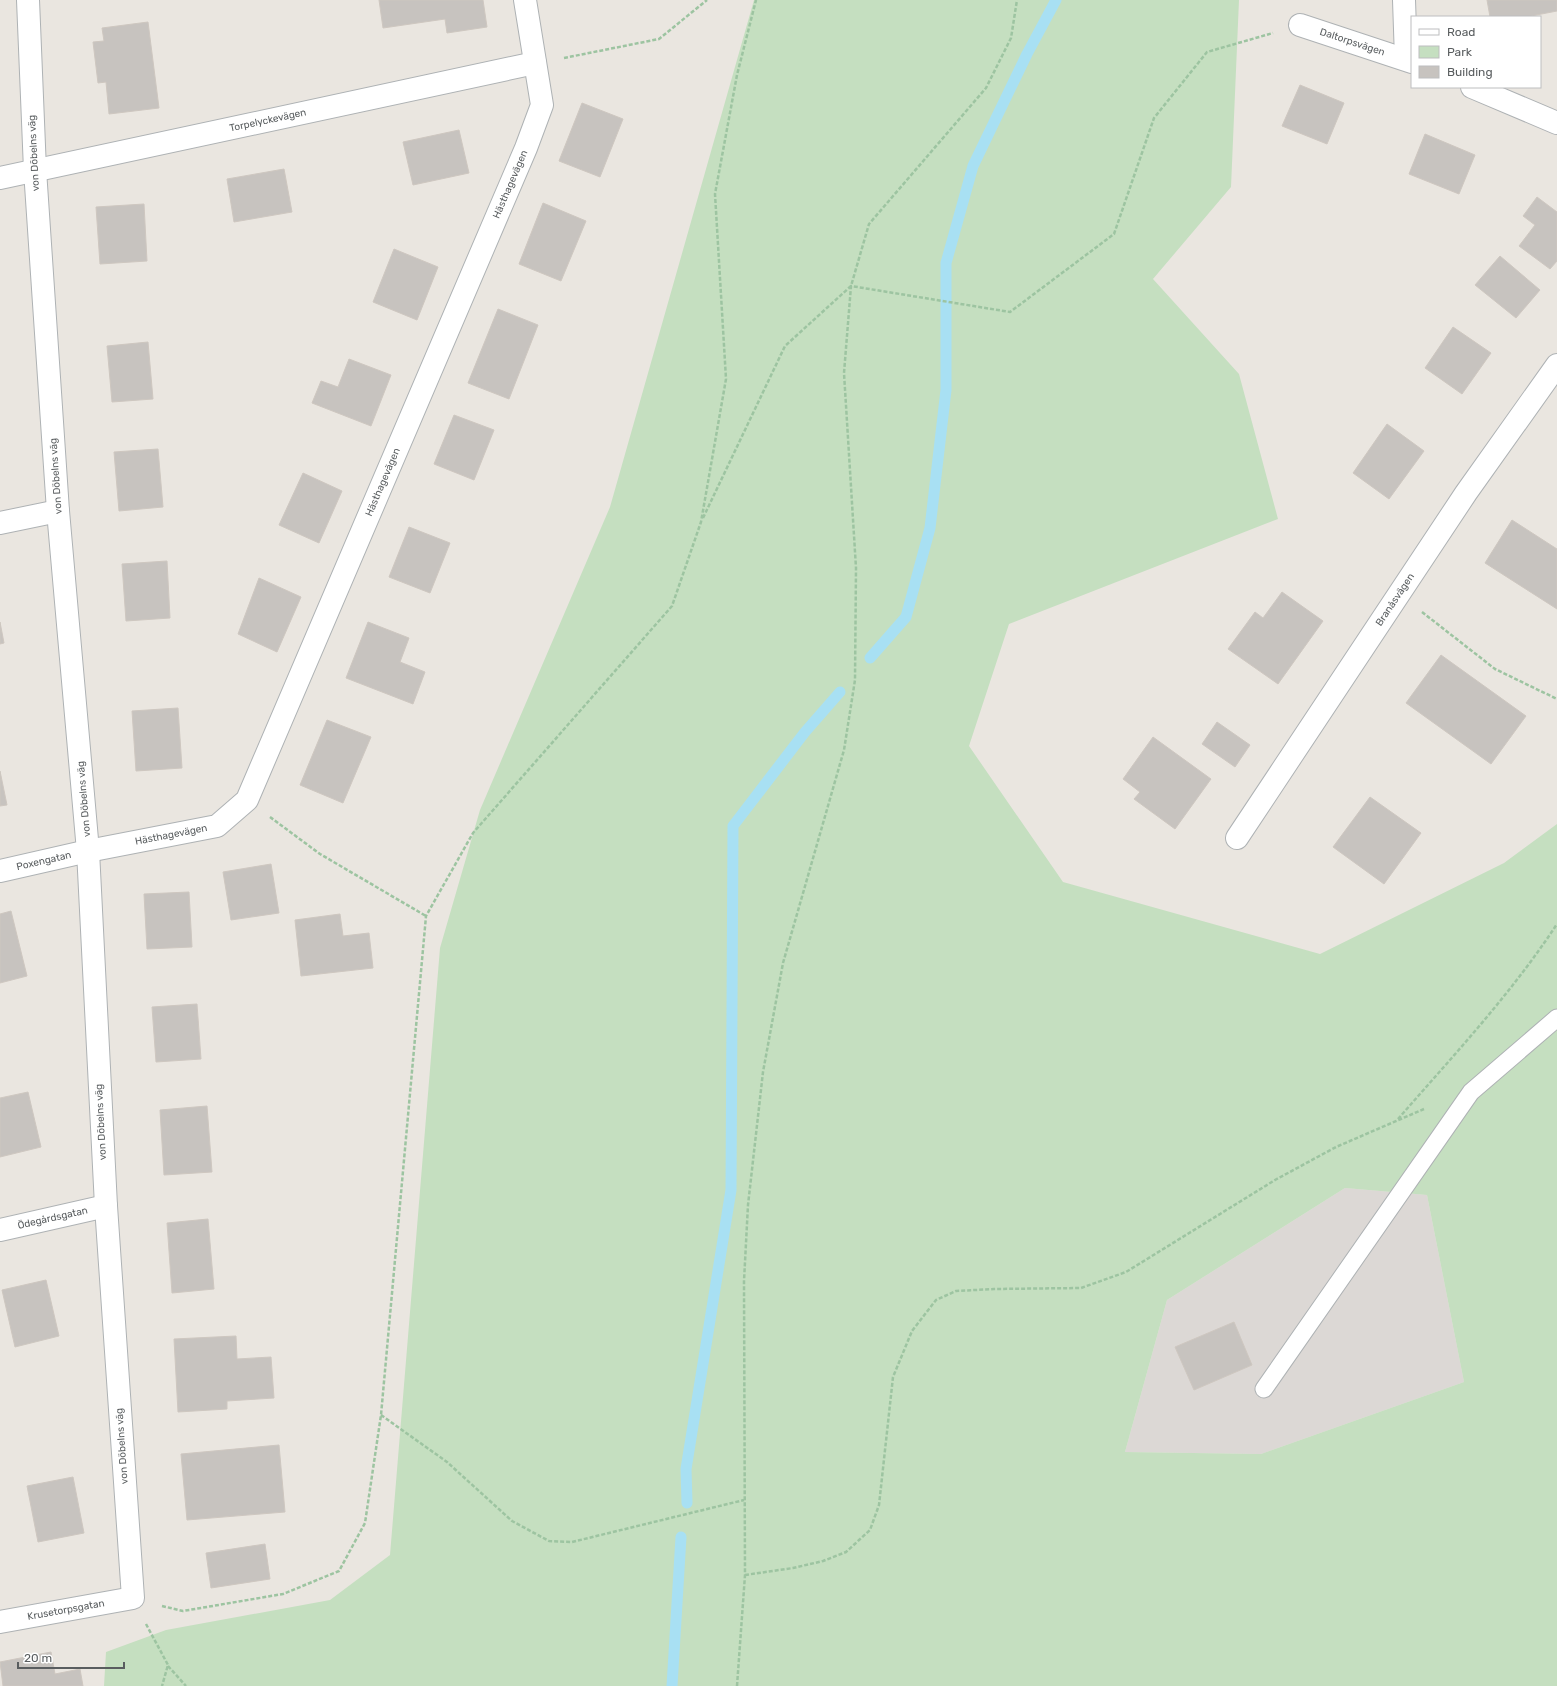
<svg xmlns="http://www.w3.org/2000/svg" width="1557" height="1686" font-family="Rubik,sans-serif">
<style>
.industrial{fill:#dcd8d5}
.green{fill:#c5dfc0;fill-rule:evenodd}
.lines{fill:none;stroke-linecap:round;stroke-linejoin:round}
.stream{stroke:#a8e0f3;stroke-width:11}
.building{fill:#c7c3bf;stroke:#cec7c0}
.service-casing{stroke:#aeb2b4;stroke-width:19}
.minor-casing{stroke:#aeb2b4;stroke-width:24}
.path{stroke:#9dc4a1;stroke-width:2.5;stroke-dasharray:4 2;stroke-linecap:butt}
.service{stroke:#fff;stroke-width:17}
.minor{stroke:#fff;stroke-width:22}
.labels{text-anchor:middle;dominant-baseline:central;stroke-width:4;stroke-linejoin:round;paint-order:stroke}
.street-label{font-size:10px;fill:#595d5f;stroke:#fff}
</style>
<rect width="100%" height="100%" fill="#eae6e0"/>
<!-- industrial -->
<path class="industrial" d="M1345,1188l82,7 37,187 -203,72 -136,-2 42,-152z"/>
<!-- green -->
<path class="green" d="M754,0h485l-8,187 -78,92 86,95 39,145 -269,105 -40,122 94,136 257,72 184,-91 53,-39v862h-1453l2,-34 60,-22 164,-30 60,-45 50,-607 40,-138 130,-303zM1345,1188l82,7 37,187 -203,72 -136,-2 42,-152z"/>
<g class="lines">
<!-- stream -->
<path class="stream" d="M870,658l36,-41 24,-89 16,-138v-127l27,-97 54,-112 29,-54
M687,1503l-1,-34 45,-279 2,-364 72,-94 35,-40
M672,1686l9,-149"/>
</g>
<!-- building -->
<path class="building" d="M379,0h104l4,27 -40,6 -2,-14 -62,9z
M1487,0h70v11l-31,6h-36z
M148,22l11,86 -50,6 -3,-32 -8,1 -5,-41 11,-1 -2,-13z
M1300,85l44,18 -17,41 -45,-18z
M582,103l41,16 -23,58 -41,-16z
M459,130l10,43 -56,12 -10,-43z
M1425,134l50,21 -16,39 -50,-20z
M284,169l8,43 -58,10 -7,-43z
M1537,197l20,15v49l-7,8 -31,-23 16,-21 -12,-9z
M543,203l43,18 -25,60 -42,-17z
M144,204l3,57 -47,3 -4,-57z
M394,249l44,18 -21,53 -44,-18z
M1500,256l40,34 -24,28 -41,-33z
M498,309l40,16 -29,74 -41,-16z
M1453,327l38,26 -29,41 -37,-26z
M148,342l5,57 -41,3 -5,-56z
M349,359l42,16 -20,51 -59,-23 9,-22 17,6z
M454,415l40,15 -20,50 -40,-16z
M1387,424l37,27 -35,48 -36,-26z
M158,449l5,58 -44,4 -5,-59z
M303,473l39,18 -23,52 -40,-18z
M1512,520l45,29v60l-72,-46z
M409,527l41,16 -20,50 -41,-16z
M167,561l3,57 -44,3 -4,-57z
M259,578l42,19 -24,55 -39,-18z
M1282,592l41,29 -45,63 -50,-35 27,-37 8,6z
M0,622l4,21 -4,1z
M368,622l41,16 -9,24 25,10 -12,32 -67,-26z
M1441,655l85,61 -35,48 -85,-61z
M178,708l4,60 -46,3 -4,-60z
M327,720l44,17 -28,66 -43,-18z
M1217,722l33,23 -15,22 -33,-23z
M1153,737l58,42 -36,50 -41,-30 6,-7 -17,-13z
M0,771l7,34 -7,1z
M1370,797l51,36 -37,51 -51,-37z
M271,864l8,49 -48,7 -8,-48z
M189,892l3,55 -45,2 -3,-55z
M11,911l16,65 -27,7v-69z
M340,914l3,22 26,-3 4,35 -72,8 -6,-56z
M197,1004l4,55 -45,3 -4,-55z
M28,1092l13,55 -41,10v-59z
M207,1106l5,66 -48,3 -4,-65z
M208,1219l6,70 -42,4 -5,-70z
M46,1280l13,56 -44,11 -13,-57z
M1234,1322l18,43 -58,25 -19,-43z
M236,1336l1,23 34,-2 3,41 -47,3v8l-49,3 -4,-73z
M279,1445l6,67 -98,8 -6,-66z
M73,1477l11,56 -46,9 -11,-56z
M265,1544l5,35 -59,9 -5,-35z
M51,1652l4,22 25,-5 3,17h-80l-3,-24z"/>
<g class="lines">
<defs>
<path id="service" d="M1264,1389l207,-297 86,-74"/>
<g id="minor">
<path d="M1404,0l2,59"/>
<path id="s1" d="M1300,25l112,37"/>
<path d="M1472,87l85,36"/>
<path id="s2" d="M0,178l535,-115"/>
<path d="M0,523l58,-12"/>
<path id="s3" d="M1237,838l229,-345 91,-128"/>
<path id="s4" d="M0,871l88,-20 129,-25 30,-26 279,-652 16,-43 -17,-105"/>
<path id="s5" d="M0,1230l106,-24"/>
<path id="s6" d="M0,1622l133,-24 -27,-392 -18,-355 -30,-340 -23,-341 -7,-170"/>
</g>
</defs>
<!-- service casing -->
<use href="#service" class="service-casing"/>
<!-- minor casing -->
<use href="#minor" class="minor-casing"/>
<!-- path -->
<path class="path" d="M564,58l95,-19 48,-39
M703,518l82,-172 66,-60 18,-62 117,-136 25,-50 6,-38
M1422,612l73,57 62,30
M270,817l50,37 106,62
M1398,1119c55,-63 113,-125 159,-195
M381,1415l66,47 65,59 37,20 23,1 172,-42
M745,1575l48,-7 30,-7 23,-9 24,-22 9,-25 14,-128 19,-46 24,-31 20,-9 38,-2 87,-1 45,-16 149,-92 61,-33 88,-38
M162,1606l21,5 100,-17 56,-23 26,-48 16,-108 45,-499 47,-83 199,-227 29,-84 25,-143 -11,-185 22,-119 19,-75
M146,1624l22,41 -6,21
M168,1666l18,20
M737,1686l8,-111 -1,-294 4,-76 15,-133 20,-109 61,-213 11,-70 1,-112 -12,-195 7,-87 159,26 104,-78 40,-116 53,-66 66,-19"/>
<!-- service -->
<use href="#service" class="service"/>
<!-- minor -->
<use href="#minor" class="minor"/>
</g>
<g class="labels">
<!-- street labels -->
<g class="street-label">
<text stroke="none"><textPath href="#s1" startOffset="55">Daltorpsvägen</textPath></text>
<text stroke="none"><textPath href="#s2" startOffset="274">Torpelyckevägen</textPath></text>
<text transform="translate(34 153) rotate(-93)">von Döbelns väg</text>
<text stroke="none"><textPath href="#s4" startOffset="931">Hästhagevägen</textPath></text>
<text transform="translate(56 476) rotate(-94)">von Döbelns väg</text>
<text stroke="none"><textPath href="#s4" startOffset="607">Hästhagevägen</textPath></text>
<text stroke="none"><textPath href="#s3" startOffset="286">Branåsvägen</textPath></text>
<text transform="translate(84 799) rotate(-95)">von Döbelns väg</text>
<text stroke="none"><textPath href="#s4" startOffset="175">Hästhagevägen</textPath></text>
<text stroke="none"><textPath href="#s4" startOffset="45">Poxengatan</textPath></text>
<text transform="translate(101 1122) rotate(-93)">von Döbelns väg</text>
<text stroke="none"><textPath href="#s5" startOffset="54">Ödegårdsgatan</textPath></text>
<text transform="translate(122 1446) rotate(-94)">von Döbelns väg</text>
<text stroke="none"><textPath href="#s6" startOffset="67">Krusetorpsgatan</textPath></text>
</g>
</g>
<!-- legend -->
<rect x="1411" y="16" width="130" height="72" fill="#ffffff" stroke="#bdbebf"/>
<rect x="1419" y="29" width="20" height="6" fill="#ffffff" stroke="#bdbebf"/>
<text x="1447" y="36" font-size="12" fill="#595d5f">Road</text>
<rect x="1419" y="46" width="20" height="12" fill="#c5dfc0" stroke="#bdbebf"/>
<text x="1447" y="56" font-size="12" fill="#595d5f">Park</text>
<rect x="1419" y="66" width="20" height="12" fill="#c7c3bf" stroke="#bdbebf"/>
<text x="1447" y="76" font-size="12" fill="#595d5f">Building</text>
<!-- scale -->
<path d="M18 1662v6h106v-6" fill="none" stroke="#595d5f" stroke-width="2"/>
<text x="24" y="1662" font-size="12" fill="#595d5f" stroke="#ffffff" stroke-width="3" paint-order="stroke">20 m</text>
</svg>
